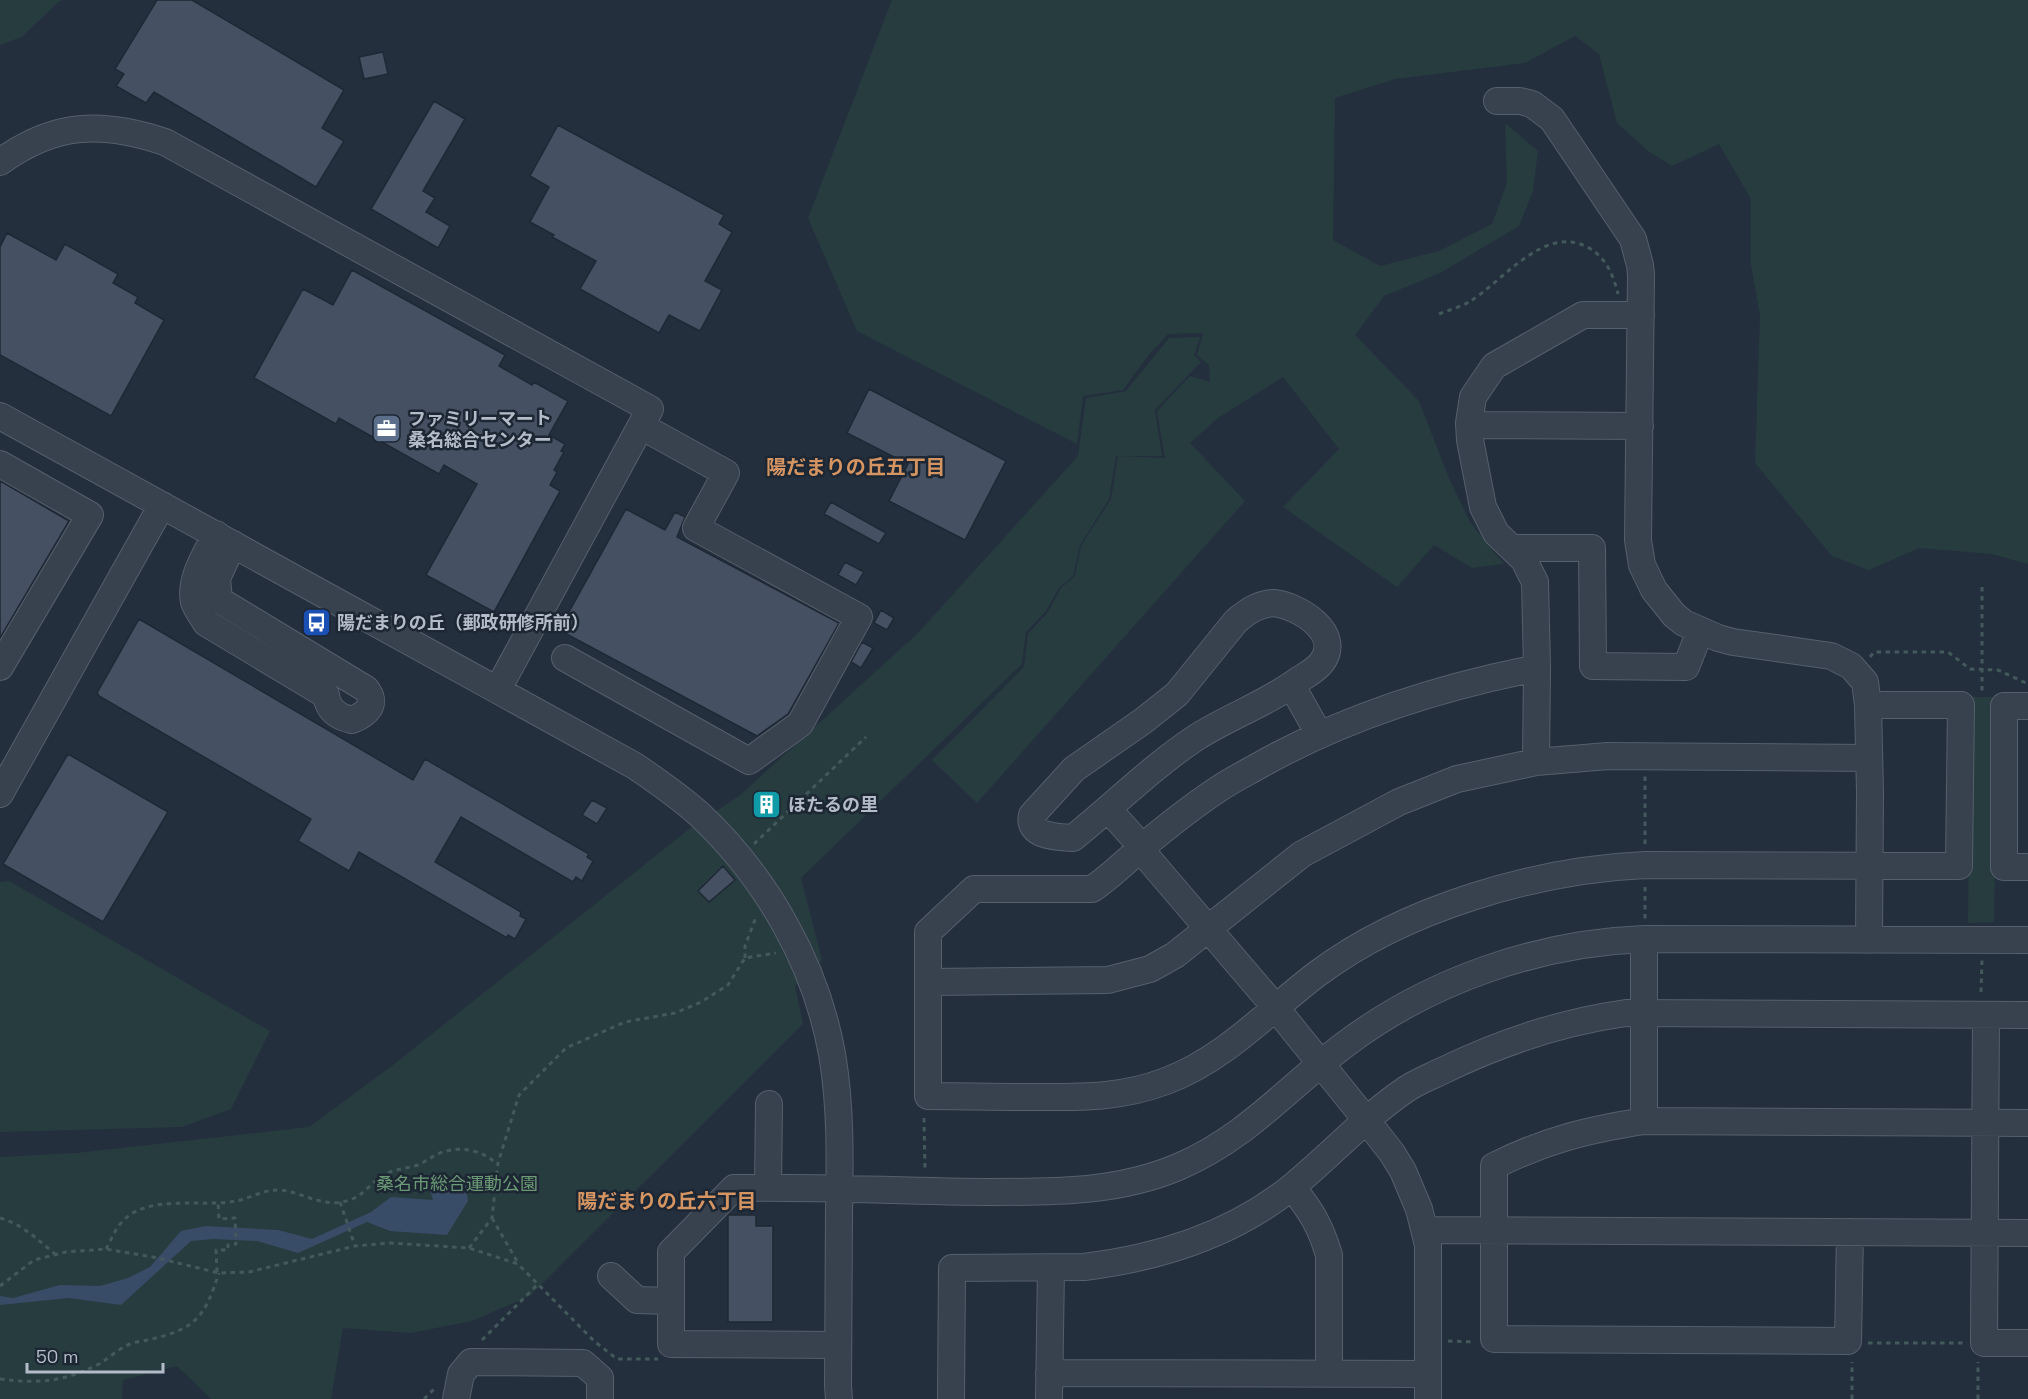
<svg xmlns="http://www.w3.org/2000/svg" width="2028" height="1399" font-family="'Space Grotesk','Noto Sans JP',sans-serif">
<style>
.green{fill:#263c3f}
.water{fill:#394c67}
.building{fill:#455162;stroke:#1f2835;stroke-width:1.5}
.lines{fill:none;stroke-linecap:round;stroke-linejoin:round}
.minor-casing{stroke:#565f6c;stroke-width:28}
.path{stroke:#44595c;stroke-width:3;stroke-dasharray:4.5 4.5;stroke-linecap:butt}
.minor{stroke:#38414e;stroke-width:26}
.labels{text-anchor:middle;dominant-baseline:central;stroke-width:5;stroke-linejoin:round;paint-order:stroke}
.poi-label{font-size:18px;font-weight:bold;fill:#b4bcc9;stroke:#1d2633;text-anchor:start}
.park-label{font-size:18px;fill:#6b9a76;stroke:#1d2633}
.neighbourhood-label{font-size:20px;font-weight:bold;fill:#d59563;stroke:#1d2633}
</style>
<rect width="100%" height="100%" fill="#242f3e"/>
<!-- green -->
<path class="green" d="M0,0h63l-5,2 -36,35 -22,8z
M892,0h1136v564l-36,-10 -73,-6 -50,22 -37,-14 -77,-93 5,-148 -9,-50v-66l-32,-55 -47,22 -24,-15 -31,-28 -18,-69 -24,-18 -50,27 -130,16 -60,19 -2,142 47,26 59,-15 53,-27 15,-41 -2,-60 33,28 -5,40 -14,35 -79,47 -56,23 -29,39 64,66 29,75 22,46 34,42 -32,4 -38,-23 -37,42 -114,-80 56,-58 -56,-72 -65,41 -28,25 55,58 -268,302 -45,-43 92,-93 4,-33 20,-22 13,-24 14,-12 6,-30 30,-47 7,-43h-2l-7,43 -29,46 -7,31 -14,12 -13,23 -20,21 -4,32 -221,214 21,82 -27,26 8,38 -273,272 -58,25 -61,12 -68,-5 -12,71h-120l-34,-33 -54,14 -1,19h-122v-242l76,-4 233,-26 84,-62 295,-235 51,-34 179,-163 160,-177 8,-58 40,-7 43,-53 31,-1 -6,18 7,7 -46,48 7,46h-44l47,2 -8,-47 33,-35 20,6 -1,-17 -12,-10 6,-22 -35,1 -21,23 -24,33 -40,6 -6,48 -220,-113 -49,-113z
M1970,697h28l-4,225 -26,1z
M9,881l261,150 -39,78 -49,18 -182,5v-250z"/>
<!-- water -->
<path class="water" d="M449,1180l17,6 2,15 -21,34 -57,-4 -23,-9 -69,31 -41,-12 -44,-2 -22,2 -70,64 -52,-7 -69,7v-9l13,2 47,-13 40,1 28,-8 22,-11 31,-36 25,-5 72,4 34,9 59,-27 20,-15 42,3 -3,-10z"/>
<!-- building -->
<path class="building" d="M157,0h35l152,90 -22,38 22,13 -28,46 -162,-95 -8,11 -30,-17 8,-12 -9,-5z
M383,52l5,22 -24,5 -5,-22z
M434,101l31,18 -42,72 12,7 -9,14 24,14 -12,22 -67,-39z
M558,125l166,90 -5,9 13,8 -27,49 17,9 -22,41 -31,-16 -10,18 -79,-44 16,-28 -44,-24 2,-2 -24,-13 19,-35 -19,-11z
M7,233l49,27 9,-16 53,30 -5,9 25,14 -3,6 29,17 -53,96 -111,-61v-108z
M352,270l153,85 -6,11 33,19 2,-3 34,19 -19,34 16,9 -4,7 3,1 -10,18 3,2 -7,13 10,6 -66,121 -68,-37 51,-91 -33,-19 -5,9 -100,-56 -3,6 -82,-46 49,-89 30,16z
M869,389l137,72 -41,79 -76,-39 19,-37 -61,-31z
M0,481l69,40 -69,117z
M831,502l55,31 -7,11 -55,-30z
M626,509l39,21 10,-18 10,5 -8,20 162,86 -51,91 -31,22 -198,-106z
M845,562l19,10 -8,13 -18,-10z
M881,610l13,8 -7,12 -13,-7z
M139,619l274,161 12,-21 164,95 -2,3 6,4 -11,20 -6,-4 -3,5 -112,-65 -26,45 86,50 -1,4 6,3 -11,20 -7,-4 -1,3 -148,-86 -10,19 -51,-30 13,-22 -212,-123 -2,-3z
M862,642l11,6 -12,20 -10,-6z
M68,754l100,58 -65,110 -100,-58z
M592,800l15,8 -10,16 -15,-9z
M723,866l12,14 -26,22 -11,-11z
M728,1215h28v11h17v96h-45z"/>
<g class="lines">
<defs>
<path id="minor" d="M1497,101h23l12,3 20,15 81,120 7,26 1,10 -3,265 4,25 12,25 20,25 10,8 34,15 15,4 98,14 20,10 14,16 3,23 2,87 -1,148
M0,162c55,-40 102,-41 165,-20l485,267 -152,280
M0,416l635,350c22,15 45,31 65,49 66,62 116,149 132,239 9,52 8,106 7,158 0,58 -1,115 -1,173l1,14
M1469,425l171,1
M0,464l90,51 -90,152
M216,534c-10,20 -27,45 -22,68 2,7 8,14 12,21l120,72c2,15 12,22 26,25 15,-6 26,-16 14,-31l-147,-89 -2,-22 16,-34
M1512,548h80l1,118 93,1 14,-36
M1274,603c25,3 69,30 48,59 -6,8 -14,12 -22,17 -32,24 -70,37 -103,58 -44,29 -83,68 -124,101 -15,-1 -46,-1 -41,-23l42,-46 69,-48 34,-27 59,-73c12,-10 22,-17 38,-18z
M565,658l184,103 51,-37 59,-107 -163,-89 30,-55 -85,-47
M1537,668c-97,19 -190,48 -277,97 -14,8 -30,16 -43,25 -27,18 -52,38 -76,58 -16,14 -31,29 -49,41h-118l-46,43v164c33,0 66,1 100,1 49,0 91,2 138,-16 59,-22 102,-70 151,-107 88,-66 219,-104 328,-109l314,1 2,-161h-93
M1292,686l27,48
M2028,706h-24v161h24
M1536,762l1,-94 -2,-86 -11,-22 -28,-27 -13,-26 -13,-67 -1,-17 4,-26 21,-31 89,-51h58
M0,794l162,-289
M1109,810l33,37
M1140,849l135,158 92,114 25,32 11,18 16,38 9,36v154
M1644,939v182
M929,982l179,-2 42,-11 25,-14 127,-101 97,-52 58,-23 79,-17 72,-6 261,2
M1986,1015l-2,328h44
M768,1187l1,-83
M1292,1187c19,24 28,38 37,68v118
M1425,1230l603,3
M1850,1232l-2,109 -354,-2v-173c52,-26 93,-36 150,-45l384,2
M611,1276l26,24 34,1
M838,1345l-167,-1v-92l63,-64c87,-2 174,4 260,4 63,0 125,0 184,-25 68,-29 108,-78 165,-121 85,-65 195,-103 301,-107l384,1
M1049,1373l379,1
M456,1399l5,-25 10,-12 112,1 17,15v21
M951,1399l1,-131 132,-1c74,-9 150,-33 209,-81 39,-32 73,-70 115,-98 11,-7 24,-12 36,-18 58,-28 118,-48 182,-57l402,2
M1049,1399l2,-131"/>
</defs>
<!-- minor casing -->
<use href="#minor" class="minor-casing"/>
<!-- path -->
<path class="path" d="M1439,314c10,-4 21,-7 30,-12 33,-20 74,-76 116,-56 20,9 28,28 33,48
M1982,587v108
M1870,657l4,-5h74l22,17 28,1 28,13
M754,844l112,-107
M1645,844v-68
M1645,887v32
M745,958v-12l11,-29
M1981,992l1,-32
M924,1118l1,53
M340,1202l15,44
M0,1218c22,6 38,22 55,36
M492,1218l26,45
M469,1248l23,-30 6,-55 21,-68 47,-47 59,-26 50,-9 26,-11 27,-17 17,-27 31,-5
M106,1249c5,-9 9,-20 16,-27 25,-29 81,-14 114,-21 15,-3 28,-12 44,-11 21,2 40,16 62,12 20,-4 23,-13 37,-24 12,-9 26,-9 39,-13 7,-3 13,-8 20,-11 19,-9 43,-5 59,10
M217,1272l-1,-22h12v-5l8,-1 -1,-26 -16,1 -1,-17
M0,1286l34,-26 32,-8 40,-3 47,8 66,16 30,-1 106,-26 35,-3 79,5 49,16 76,77 23,18h41
M482,1340l57,-57
M1448,1341l27,1
M1868,1343h95
M0,1379c39,5 63,3 99,-15 10,-6 19,-15 31,-20 7,-3 15,-3 22,-5 46,-11 53,-24 67,-66
M424,1399l11,-11
M1852,1399v-37
M1978,1399v-37"/>
<!-- minor -->
<use href="#minor" class="minor"/>
</g>
<!-- icons -->
<defs>
<symbol id="office-square" viewBox="-11 -11 22 22"><rect x="-9" y="-9" width="18" height="18" rx="4" fill="#5c6f8a" stroke="#1d2633"/><path d="M-6-3h4V-5.5h4V-3h4V5H-6ZM-1-4.5V-3h2v-1.5ZM-6 0V1H6V0Z" fill="#fff"/></symbol>
<symbol id="bus-square" viewBox="-11 -11 22 22"><rect x="-9" y="-9" width="18" height="18" rx="4" fill="#1a4fb4" stroke="#1d2633"/><path d="M-5-6H5V4H4V6H2V4H-2V6H-4V4H-5ZM-3.5-4V0h7V-4ZM-3.5 1.2v1.5H-2V1.2ZM2 1.2v1.5H3.5V1.2Z" fill="#fff"/></symbol>
<symbol id="building-square" viewBox="-11 -11 22 22"><rect x="-9" y="-9" width="18" height="18" rx="4" fill="#0f9aa8" stroke="#1d2633"/><path d="M-4-6H4V6H1V3H-1V6H-4ZM-2.5-4.3h1.7v1.8h-1.7ZM.8-4.3h1.7v1.8H.8ZM-2.5-1h1.7V.8h-1.7ZM.8-1h1.7V.8H.8Z" fill="#fff"/></symbol>
</defs>
<g fill-rule="evenodd">
<use href="#office-square" x="370" y="412" width="33" height="33"/>
<use href="#bus-square" x="300" y="606" width="33" height="33"/>
<use href="#building-square" x="750" y="788" width="33" height="33"/>
</g>
<g class="labels">
<!-- poi labels -->
<g class="poi-label">
<text x="408" y="418">ファミリーマート<tspan x="408" dy="21">桑名総合センター</tspan></text>
<text x="337" y="622">陽だまりの丘（郵政研修所前）</text>
<text x="788" y="804">ほたるの里</text>
</g>
<!-- park labels -->
<g class="park-label">
<text x="457" y="1183">桑名市総合運動公園</text>
</g>
<!-- neighbourhood labels -->
<g class="neighbourhood-label">
<text x="856" y="467">陽だまりの丘五丁目</text>
<text x="667" y="1201">陽だまりの丘六丁目</text>
</g>
</g>
<!-- scale -->
<path d="M27 1363v9h136v-9" fill="none" stroke="#b4bcc9" stroke-width="3"/>
<text x="36" y="1363" font-size="18" fill="#b4bcc9" stroke="#1d2633" stroke-width="4.5" paint-order="stroke">50 m</text>
</svg>
